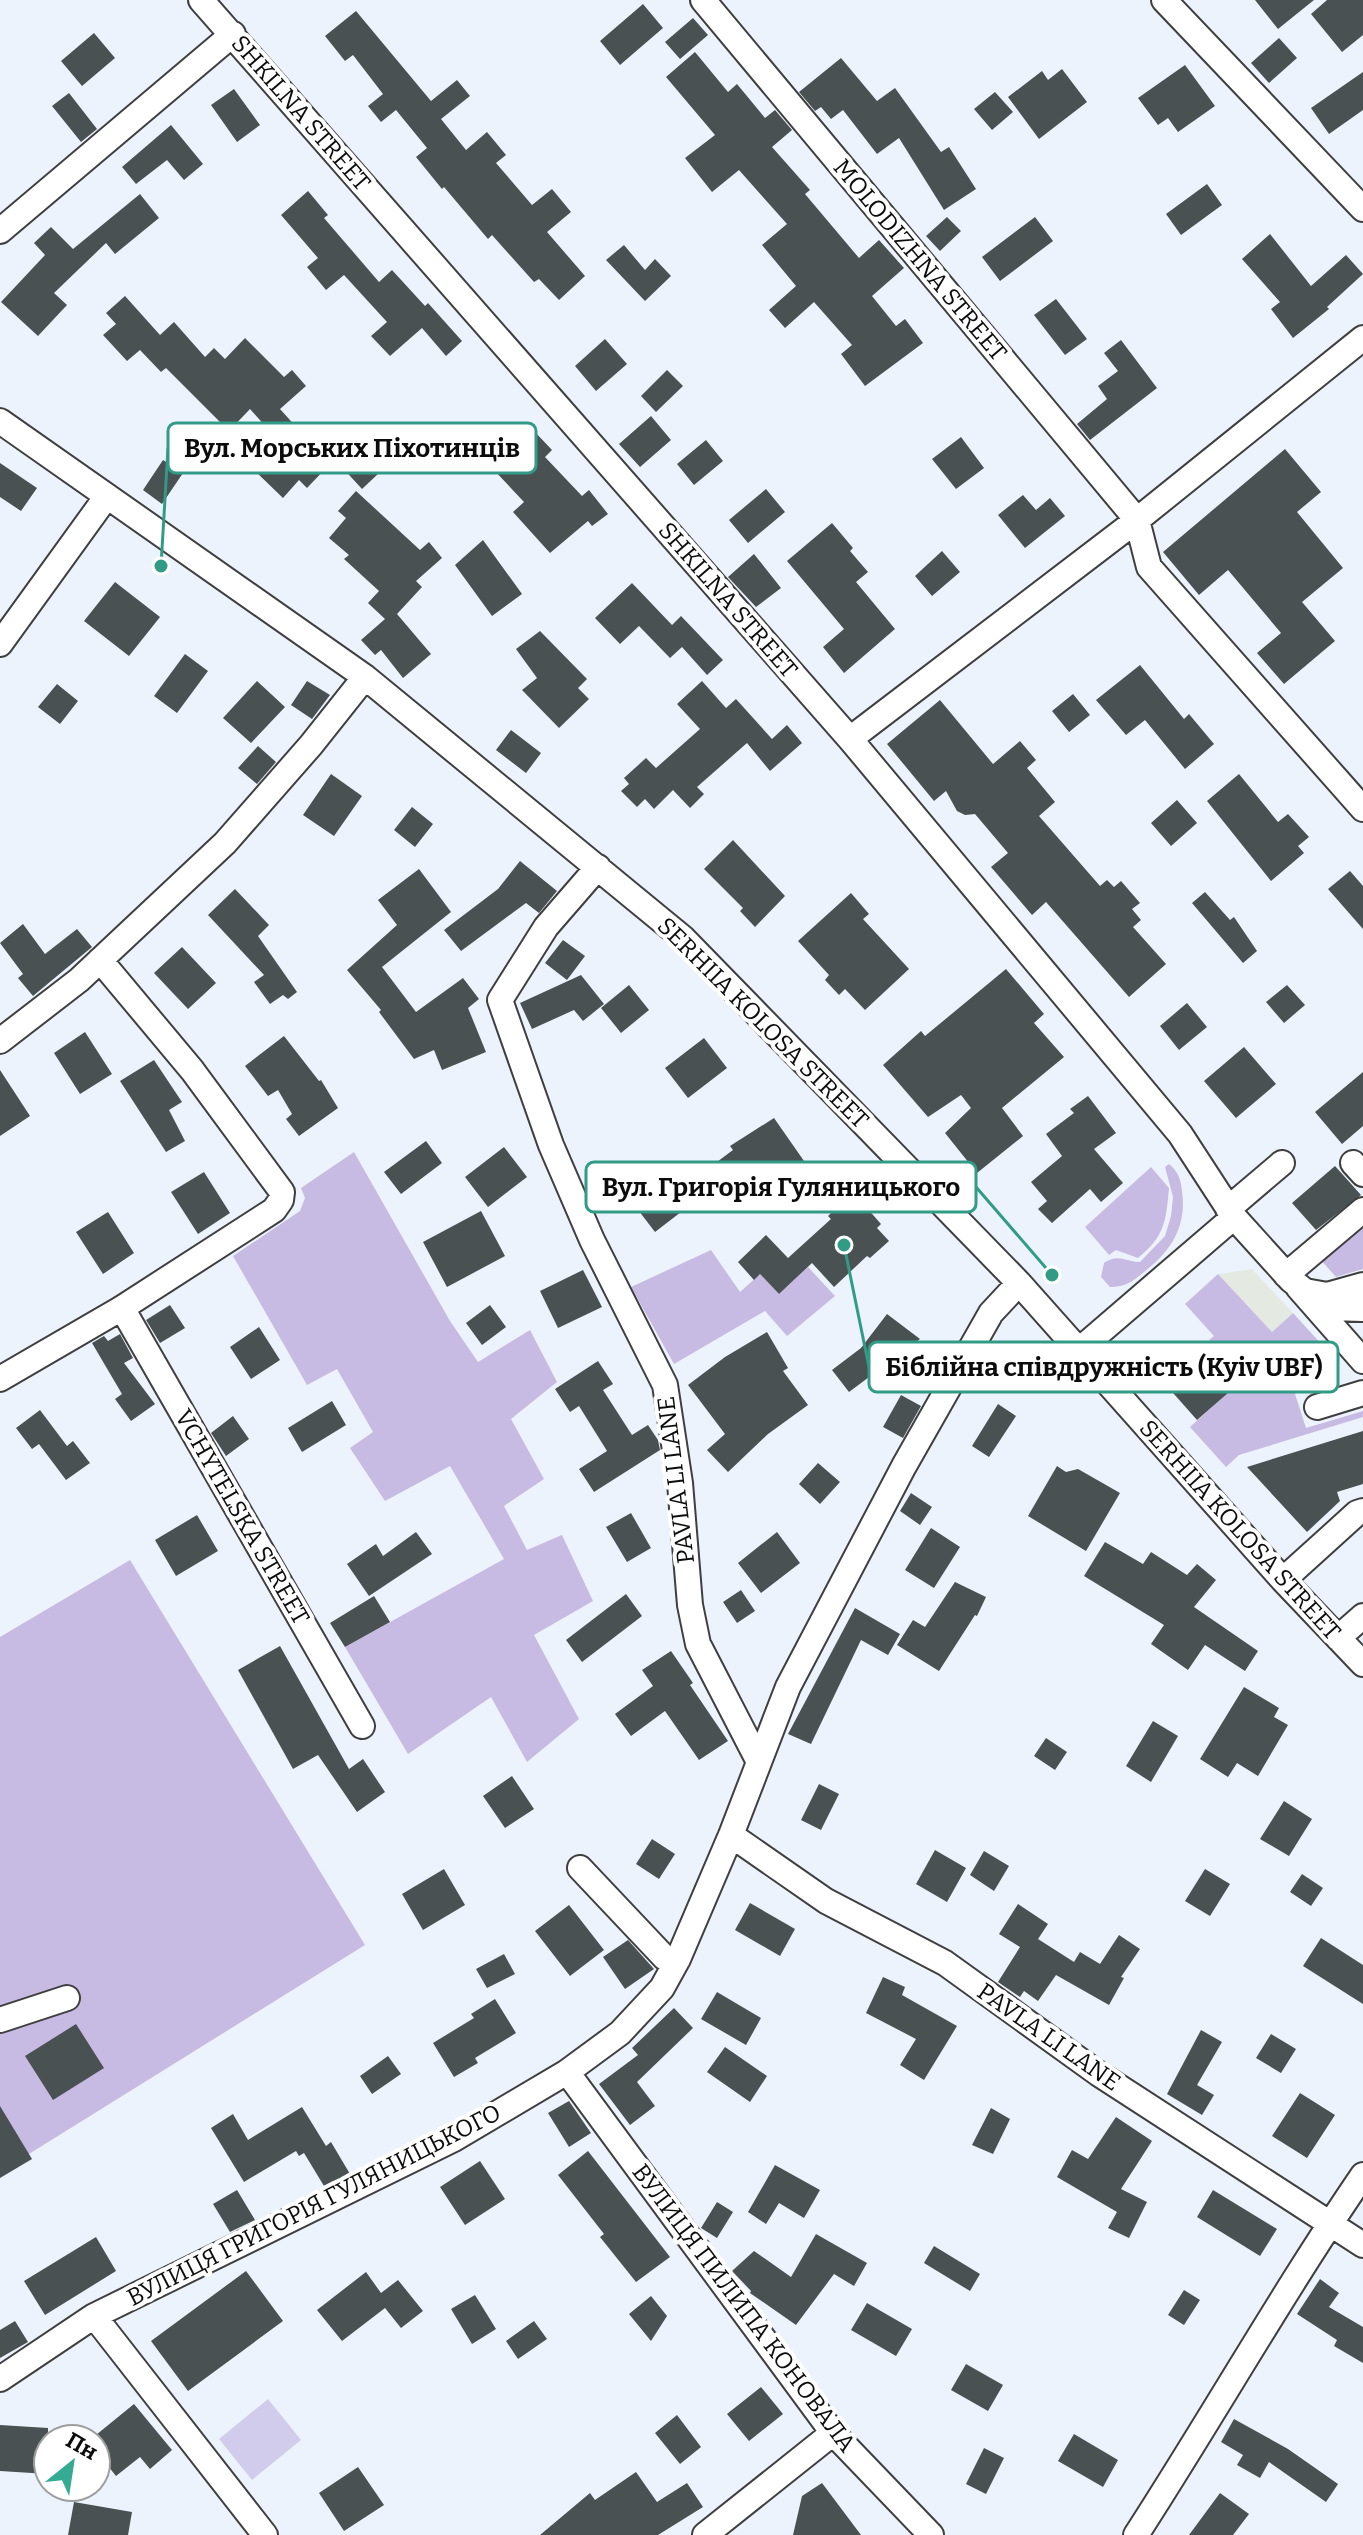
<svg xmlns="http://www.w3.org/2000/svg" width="1363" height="2535" font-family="Bitter,serif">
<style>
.industrial{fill:#e4eae1}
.green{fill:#c8bbe3}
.pitch{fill:#d2ccec}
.building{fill:#4a5153}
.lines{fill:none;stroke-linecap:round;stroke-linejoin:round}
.minor-casing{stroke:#3f3f3f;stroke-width:28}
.minor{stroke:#fff;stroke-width:24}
.labels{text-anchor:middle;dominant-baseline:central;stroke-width:8;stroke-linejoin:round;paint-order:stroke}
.street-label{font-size:24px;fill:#0c0c0c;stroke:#fff}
.leader{fill:none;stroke:#319b86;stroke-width:3}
.callout-dot{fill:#319b86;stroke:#fff;stroke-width:3}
.callout{fill:#fff;stroke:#319b86;stroke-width:3}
.callout-label{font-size:26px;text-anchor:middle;font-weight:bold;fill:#0c0c0c}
</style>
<rect width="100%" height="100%" fill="#edf3fd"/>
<!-- industrial -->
<path class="industrial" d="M1252,1269l41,44 -21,19 -54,-58z"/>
<!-- green -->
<path class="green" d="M354,1152l96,169 28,41 52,-32 27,52 -46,37 33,60 -40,27 23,44 35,-15 31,66 -59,34 45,84 -52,43 -36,-65 -83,57 -63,-107 159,-88 -54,-93 -65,35 -35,-53 23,-16 -36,-63 -30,16 -74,-129 67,-45 5,-13 -4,-10z
M1169,1164c9,7 12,16 13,27 5,36 -11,60 -38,81 -12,10 -19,15 -34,15l-9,-10 3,-14c15,-10 21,-1 36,-1l25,-26 6,-20 2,-19 -8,-30z
M1151,1167l18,21c-3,33 -4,48 -31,70l-22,-8 -7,5 -24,-28z
M1363,1221v48l-27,8 -17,-19z
M711,1250l29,42 20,-18 19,20 29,-27 27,29 -48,40 -22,-25 -91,53 -43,-77z
M1218,1274l54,58 21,-19 41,45 -39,36 11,34 57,-17v6l-124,38 -13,12 -36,-40 54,-49 -35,-38 5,-4 -29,-32z
M130,1560l235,385 -365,227v-535z"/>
<!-- pitch -->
<path class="pitch" d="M268,2399l33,41 -49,40 -33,-41z"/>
<!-- building -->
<path class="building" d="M1255,0h59l-36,29z
M1327,0h36v35l-21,17 -31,-38z
M643,4l20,24 -43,37 -20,-24z
M356,11l75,90 26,-21 13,16 -29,23 25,31 21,-18 19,23 -10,8 36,42 20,-16 19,23 -24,20 38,44 -26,24 -20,-21 -5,3 -42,-47 -4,4 -44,-52 -2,2 -26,-32 11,-9 -31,-38 -15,12 -13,-16 15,-12 -30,-39 -8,6 -20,-25z
M693,18l15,17 -28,24 -15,-17z
M94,33l21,25 -33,28 -21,-25z
M1279,38l18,20 -28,25 -18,-20z
M695,52l33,40 9,-8 28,34 10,-8 17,20 -20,17 38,43 -5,4 54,64 20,-18 25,28 -32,28 24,30 9,-7 18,24 -58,43 -24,-32 11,-9 -38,-43 -29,26 -16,-18 27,-24 -34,-41 25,-21 -48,-54 -27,22 -27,-34 30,-23 -49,-58z
M841,58l36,43 18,-13 46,64 8,-5 27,42 -32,21 -45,-72 -22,16 -34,-44 -12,9 -10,-12 -6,4 -16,-19z
M1185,65l30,41 -37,26 -10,-14 -10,7 -20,-27z
M1062,69l25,33 -48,37 -31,-42 34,-26 6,9z
M1363,72v38l-34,24 -18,-26z
M234,89l26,36 -23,17 -26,-37z
M995,92l18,20 -21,18 -18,-21z
M69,93l28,36 -16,13 -29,-36z
M171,125l32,39 -19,16 -17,-20 -31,24 -14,-17z
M1207,184l15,21 -41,30 -15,-21z
M308,191l20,24 -4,3 55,64 13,-12 33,36 3,-3 34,38 -16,15 -24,-28 -32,28 -19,-20 16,-14 -43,-47 -18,15 -19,-23 11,-9 -37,-43z
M140,194l19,24 -44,36 -9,-11 -52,50 13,12 -29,31 -37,-34 44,-47 -11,-12 17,-16 22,22z
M947,217l14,14 -21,20 -14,-15z
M1035,217l18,24 -53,40 -18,-24z
M1270,234l41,52 35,-31 17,19 -36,33 2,2 -36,29 -22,-29 9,-7 -38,-43z
M624,245l21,25 10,-11 16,17 -26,25 -39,-41z
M125,296l35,39 14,-13 31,35 9,-9 11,11 20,-21 39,39 8,-7 14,16 -26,23 19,21 -4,3 34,32 -22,23 -8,-8 -16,18 -32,-31 26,-28 -27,-30 -21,22 -63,-63 -5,4 -21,-22 -13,11 -24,-26 13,-11 -10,-11z
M1056,299l31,40 -22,16 -31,-40z
M605,339l22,25 -31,27 -21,-25z
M1121,340l36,48 -67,52 -13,-16 30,-25 -9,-13 20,-15 -14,-18z
M667,370l16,16 -27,26 -15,-16z
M651,416l20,24 -31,27 -21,-23z
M534,431l18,19 -7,7 37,39 7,-6 19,24 -16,12 -4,-5 -38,32 -37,-41 11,-10 -31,-33z
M961,437l23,31 -28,21 -24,-30z
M706,440l17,21 -29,24 -17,-21z
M1285,449l36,43 -24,20 46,56 -41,34 33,39 -51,43 -27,-31 24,-20 -53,-63 -29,25 -36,-43z
M357,450l21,24 -16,15 -22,-24z
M163,460l20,13 -21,31 -19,-14z
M0,463l37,25 -16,23 -21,-14z
M766,489l19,23 -37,31 -19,-23z
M356,491l64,59 9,-8 13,16 -26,23 6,6 -25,27 34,40 -28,24 -22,-28 -6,5 -14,-15 24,-21 -17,-16 11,-12 -35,-32 5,-4 -20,-17 17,-20 -8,-7z
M1023,495l13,15 14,-12 15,18 -40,32 -27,-33z
M832,523l21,25 -3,3 18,21 -12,10 39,47 -51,44 -21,-26 21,-18 -57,-68z
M483,540l39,54 -30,22 -37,-51z
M942,551l18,21 -28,24 -17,-20z
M754,554l27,34 -25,19 -28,-30z
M115,582l45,35 -31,39 -45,-35z
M632,583l40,42 9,-9 42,44 -16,15 -25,-28 -12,11 -31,-32 -19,18 -25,-26z
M540,631l47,48 -9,9 11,11 -30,29 -37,-38 15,-12 -21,-29z
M185,654l23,17 -31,42 -23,-17z
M1140,665l44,54 5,-5 25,30 -29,25 -40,-49 -19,15 -30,-35z
M257,681l28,26 -34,36 -28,-25z
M307,681l23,14 -18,24 -21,-14z
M702,681l24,27 10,-9 36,40 15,-14 15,18 -32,28 -23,-28 -50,44 7,7 -14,14 -17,-18 -19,19 -9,-10 -8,8 -16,-16 8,-7 -5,-6 22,-20 10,10 44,-39 -23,-25z
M57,684l21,17 -18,23 -22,-17z
M1073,694l17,21 -21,17 -17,-21z
M940,700l53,64 27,-23 16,19 -9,8 28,34 -16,14 61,70 7,-6 7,7 7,-6 19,22 -8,6 9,11 -8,7 33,37 -37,33 -83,-95 -14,13 -41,-48 17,-14 -33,-39 -10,1 -8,-4 -11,-20 -12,10 -47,-57z
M511,730l30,23 -15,20 -30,-23z
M258,746l18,16 -19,22 -19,-16z
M331,774l31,22 -28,40 -31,-21z
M1239,774l39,48 10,-8 21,23 -11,9 6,7 -33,28 -64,-80z
M1177,800l20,23 -26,23 -20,-23z
M412,807l21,17 -18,23 -21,-17z
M733,840l52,56 -30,31 -15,-16 3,-3 -39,-39z
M520,861l37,30 -18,22 -13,-10 -65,48 -17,-21 54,-41z
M419,869l32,43 -69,55 34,45 47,-34 16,21 -11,9 18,44 -44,18 -8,-20 -20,9 -35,-47 2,-2 -34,-40 50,-45 -19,-25z
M1350,871l13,15v43l-35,-40z
M235,889l34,36 -11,11 39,56 -9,7 -5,-4 -13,9 -16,-22 10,-7 -56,-60z
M1205,892l25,28 4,-3 23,34 -14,12 -51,-60z
M851,893l18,21 -6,5 46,50 -44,41 -20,-21 -6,6 -14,-15 4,-5 -31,-34z
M23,924l22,30 32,-25 15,18 -59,49 -15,-18 5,-4 -23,-31z
M563,940l22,16 -18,24 -22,-17z
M182,947l34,36 -28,26 -34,-36z
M1006,969l38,45 -10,9 30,34 -62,51 21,28 -46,37 -32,-40 26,-25 -10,-13 -33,22 -45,-52 38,-34 4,5z
M581,975l23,29 -21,17 -9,-11 -42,19 -12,-26z
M629,985l20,25 -28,23 -20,-25z
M1287,985l18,20 -21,18 -18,-21z
M1187,1003l20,24 -28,23 -19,-24z
M85,1032l27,42 -32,20 -26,-41z
M284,1036l35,45 2,-1 17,28 -39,28 -13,-17 6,-5 -14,-24 -10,6 -23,-30z
M704,1038l23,30 -39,30 -23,-30z
M1244,1047l32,37 -40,34 -32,-37z
M154,1060l28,42 -13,8 16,31 -19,11 -46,-71z
M0,1070l30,46 -30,20z
M1363,1072v54l-21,18 -27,-32z
M1088,1096l28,37 -22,16 29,34 -22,19 -11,-13 -38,34 -14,-14 9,-8 -16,-19 31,-26 -16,-22 28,-21 -4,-4z
M774,1118l37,53 -23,16 -14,-19 -19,13 -6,-8 -38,28 -17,-22 39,-29 -3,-4z
M426,1141l16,22 -41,31 -17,-22z
M504,1147l23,30 -39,30 -23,-30z
M1335,1166l26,29 -45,35 -24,-27z
M204,1172l26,41 -32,21 -27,-42z
M671,1172l23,30 -39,30 -23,-30z
M848,1197l13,15 5,-5 15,17 -4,4 12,13 -19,17 -3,-2 -33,31 -22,-24 -33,31 -19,-20 -6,6 -16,-18 28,-27 22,23 43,-39 -3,-3z
M481,1211l24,45 -58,31 -24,-45z
M108,1212l26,41 -31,21 -27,-42z
M583,1270l19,37 -44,21 -18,-37z
M170,1305l15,23 -25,15 -14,-23z
M490,1305l16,22 -24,18 -16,-22z
M887,1314l33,25 -71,53 -17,-22 29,-22z
M259,1327l21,33 -29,19 -21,-32z
M767,1332l21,36 -5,3 25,34 -40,29 -40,38 -21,-22 18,-16 -37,-49 37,-28z
M120,1334l13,24 -9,5 31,41 -24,17 -16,-22 7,-5 -30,-51 12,-7 4,5z
M1212,1343l32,36 -47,41 -31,-35z
M598,1361l15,23 -10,6 29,45 16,-10 10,15 2,10 -66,42 -15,-23 28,-18 -28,-45 -9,6 -15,-23z
M901,1395l20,11 -18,32 -20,-11z
M332,1401l14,24 -44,27 -14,-24z
M998,1404l18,12 -27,41 -17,-11z
M40,1410l27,36 6,-5 17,22 -24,17 -27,-36 -7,5 -16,-21z
M233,1416l16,23 -23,17 -15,-23z
M1363,1431v53l-26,8 3,9 -33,31 -60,-65z
M818,1463l22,19 -20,22 -21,-20z
M1057,1466l9,6 12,-3 42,24 -34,58 -58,-35z
M911,1493l21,14 -12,18 -20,-14z
M631,1513l20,35 -24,14 -21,-35z
M197,1515l21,36 -42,25 -21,-36z
M931,1528l29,19 -26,41 -29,-18z
M416,1532l16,22 -63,42 -22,-32 29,-20 7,12z
M777,1532l23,31 -39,30 -23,-30z
M1105,1542l38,22 8,-12 36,23 10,-11 19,16 -22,27 64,44 -13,20 -40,-26 -17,25 -37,-26 13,-19 -80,-49z
M955,1582l31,15 -9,19 -2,-1 -36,56 -42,-26 16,-25 12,7z
M741,1590l14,21 -18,12 -14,-21z
M626,1594l16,22 -60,46 -16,-22z
M374,1596l16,26 -45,25 -15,-24z
M855,1608l45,26 -12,21 -27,-15 -50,104 -23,-10z
M280,1646l69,123 14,-10 22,33 -28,20 -39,-57 -25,14 -55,-99z
M671,1651l22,32 -3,2 38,56 -29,19 -34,-49 -34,25 -16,-22 38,-28 -11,-16z
M1244,1687l35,21 -5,9 14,8 -30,51 -21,-13 -9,14 -28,-18z
M1153,1721l25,15 -27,46 -25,-16z
M1046,1738l21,14 -12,18 -21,-14z
M512,1776l22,33 -29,19 -22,-32z
M819,1784l20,10 -18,36 -20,-10z
M1284,1801l28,18 -23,37 -29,-17z
M652,1839l23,15 -16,25 -23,-15z
M935,1850l31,18 -19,34 -31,-18z
M984,1851l25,15 -15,25 -24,-16z
M444,1869l21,36 -42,25 -21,-36z
M1205,1869l25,15 -20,32 -25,-15z
M1302,1874l21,14 -12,18 -21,-14z
M750,1903l45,26 -15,27 -45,-26z
M1018,1904l30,20 -10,15 36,23 6,-10 20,12 19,-29 21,14 -19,28 3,1 -15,27 -53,-30 -18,26 -14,-10 -4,6 -22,-15 22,-35 -21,-13z
M569,1905l35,45 -34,26 -35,-45z
M1321,1938l42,27v39l-60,-38z
M628,1940l26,29 -29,20 -22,-32z
M504,1954l11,20 -28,14 -11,-19z
M883,1977l22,10 -3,8 55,31 -33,54 -24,-15 16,-26 -50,-26z
M717,1992l44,26 -15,27 -45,-26z
M495,1999l21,34 -41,25 3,5 -24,14 -21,-34 41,-25 -3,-4z
M674,2008l19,20 -56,54 18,24 -25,19 -31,-41 39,-29 -6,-7z
M76,2024l28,44 -51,32 -28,-44z
M1201,2030l21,12 -25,43 17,10 -12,20 -35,-21z
M1271,2034l25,15 -15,24 -25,-15z
M725,2047l42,29 -17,26 -43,-30z
M388,2056l13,18 -29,20 -12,-18z
M1300,2093l35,22 -28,43 -35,-22z
M569,2101l22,32 -22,14 -21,-34z
M0,2106l32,53 -32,19z
M302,2107l24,39 5,-4 19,32 -26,12 -20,-33 -5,3 -3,-5 -52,31 -33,-54 22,-14 15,26z
M991,2108l19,11 -17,35 -21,-9z
M1116,2117l36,24 -31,48 26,13 -18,36 -21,-10 9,-16 -60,-35 15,-27 16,9z
M588,2151l82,106 -34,25 -36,-45 4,-3 -46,-59z
M480,2161l25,38 -40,26 -25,-38z
M775,2165l45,25 -16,28 -25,-15 -13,21 -18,-12z
M237,2190l18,30 -25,12 -17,-28z
M1213,2190l64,39 -17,27 -63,-39z
M717,2202l16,10 -16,26 -16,-10z
M816,2234l51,29 -13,23 -20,-12 -38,51 -46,-32 1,-2 -19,-20 22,-20 37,26z
M96,2237l20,34 -71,44 -21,-34z
M934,2246l46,28 -10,17 -46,-28z
M246,2271l37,50 -95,70 -37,-50z
M366,2272l15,21 17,-13 25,31 -22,17 -16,-20 -43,33 -25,-31z
M1320,2279l19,14 -10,14 34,20v36l-29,-17 3,-6 -40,-26z
M1184,2290l16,10 -16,25 -16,-10z
M475,2295l21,34 -24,15 -21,-35z
M651,2296l16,20 -16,25 -22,-27z
M867,2303l45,26 -16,27 -45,-26z
M15,2321l13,21 -28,16v-28z
M534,2321l13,18 -29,20 -12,-18z
M966,2364l37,21 -15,26 -37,-21z
M761,2387l22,27 -34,27 -22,-27z
M134,2404l38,46 -22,19 -10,-12 -24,19 -20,-25v-16z
M677,2415l24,32 -21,17 -25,-31z
M1234,2419l54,30 50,35 -12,18 -57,-40 -9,16 -23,-13 6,-10 -22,-13z
M0,2425l48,3v46l-48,-3z
M1074,2434l44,26 -15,27 -45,-26z
M984,2448l20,10 -18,36 -20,-10z
M358,2467l26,38 -40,26 -25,-38z
M636,2472l21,30 30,-19 16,24 -45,28h-118l50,-42 5,7z
M822,2483l39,52h-68l9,-39z
M1220,2493l29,21 -16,21h-44z
M74,2502l58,10 -4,23h-60z"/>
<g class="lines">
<defs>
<path id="minor" d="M201,0l649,739 330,395 54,83 57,63 14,11 22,4 36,-10
M703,0l434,520 12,47 214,242
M1164,0l199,209
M0,231l233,-197
M0,421l365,256 318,261 336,345 264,297 80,84
M0,644l107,-148
M850,739l287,-219 226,-182
M598,867l-52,60 -46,73 51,145 41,95 73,145 15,98 10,122 8,39 60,116
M0,1041l79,-61 146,-137 86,-98 54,-68
M1353,1163l10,11
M1228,1209l54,-46
M1286,1275l77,-65
M1298,1287l65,74
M1310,1298l19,10 34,1
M122,1308l240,418
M1078,1351l156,-134
M0,1379l122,-71 152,-98 7,-10 1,-8 -90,-122 -92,-110
M1317,1407l46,-14
M1283,1580l74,-67 6,-2
M1338,1638l25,-22
M731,1835l95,66 119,62 154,111 264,171
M580,1868l85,90 13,1
M0,2020l67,-22
M567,2072l266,361 98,102
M94,2316l171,219
M0,2379l94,-63 360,-177 113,-67 53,-39 42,-45 16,-29 53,-124 57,-148 116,-221 87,-153 28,-30
M705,2535l128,-102
M1136,2535c77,-119 147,-243 227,-360"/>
</defs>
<!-- minor casing -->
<use href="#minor" class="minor-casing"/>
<!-- minor -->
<use href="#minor" class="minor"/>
</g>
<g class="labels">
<!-- street labels -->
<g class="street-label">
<text transform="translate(301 113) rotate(49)">SHKILNA STREET</text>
<text transform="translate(920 260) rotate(50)">MOLODIZHNA STREET</text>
<text transform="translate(728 600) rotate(49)">SHKILNA STREET</text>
<text transform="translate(763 1023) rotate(45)">SERHIIA KOLOSA STREET</text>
<text transform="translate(676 1480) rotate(-97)">PAVLA LI LANE</text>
<text transform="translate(242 1517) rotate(60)">VCHYTELSKA STREET</text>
<text transform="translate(1240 1530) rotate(48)">SERHIIA KOLOSA STREET</text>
<text transform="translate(1049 2037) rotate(35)">PAVLA LI LANE</text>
<text transform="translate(314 2205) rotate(-27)">ВУЛИЦЯ ГРИГОРІЯ ГУЛЯНИЦЬКОГО</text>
<text transform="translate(744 2308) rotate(53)">ВУЛИЦЯ ПИЛИПА КОНОВАЛА</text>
</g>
</g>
<!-- callouts -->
<path class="leader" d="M161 566L168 448M1052 1275L976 1187M844 1245L869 1367"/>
<g class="callout-dot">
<circle cx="161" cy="566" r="8"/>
<circle cx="1052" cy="1275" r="8"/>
<circle cx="844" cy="1245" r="8"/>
</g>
<g class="callout">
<rect x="168" y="423" width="368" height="50" rx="8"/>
<rect x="586" y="1162" width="390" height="50" rx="8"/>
<rect x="869" y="1342" width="469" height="50" rx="8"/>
</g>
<g class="callout-label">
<text x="352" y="457">Вул. Морських Піхотинців</text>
<text x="781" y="1196">Вул. Григорія Гуляницького</text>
<text x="1104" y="1376">Біблійна співдружність (Kyiv UBF)</text>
</g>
<!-- north arrow -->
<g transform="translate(72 2463) rotate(30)"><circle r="38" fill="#ffffff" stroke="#9e9e9e" stroke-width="2"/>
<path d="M0-6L14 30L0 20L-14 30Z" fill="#35ab93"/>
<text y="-12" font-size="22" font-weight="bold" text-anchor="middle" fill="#0c0c0c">Пн</text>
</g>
</svg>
